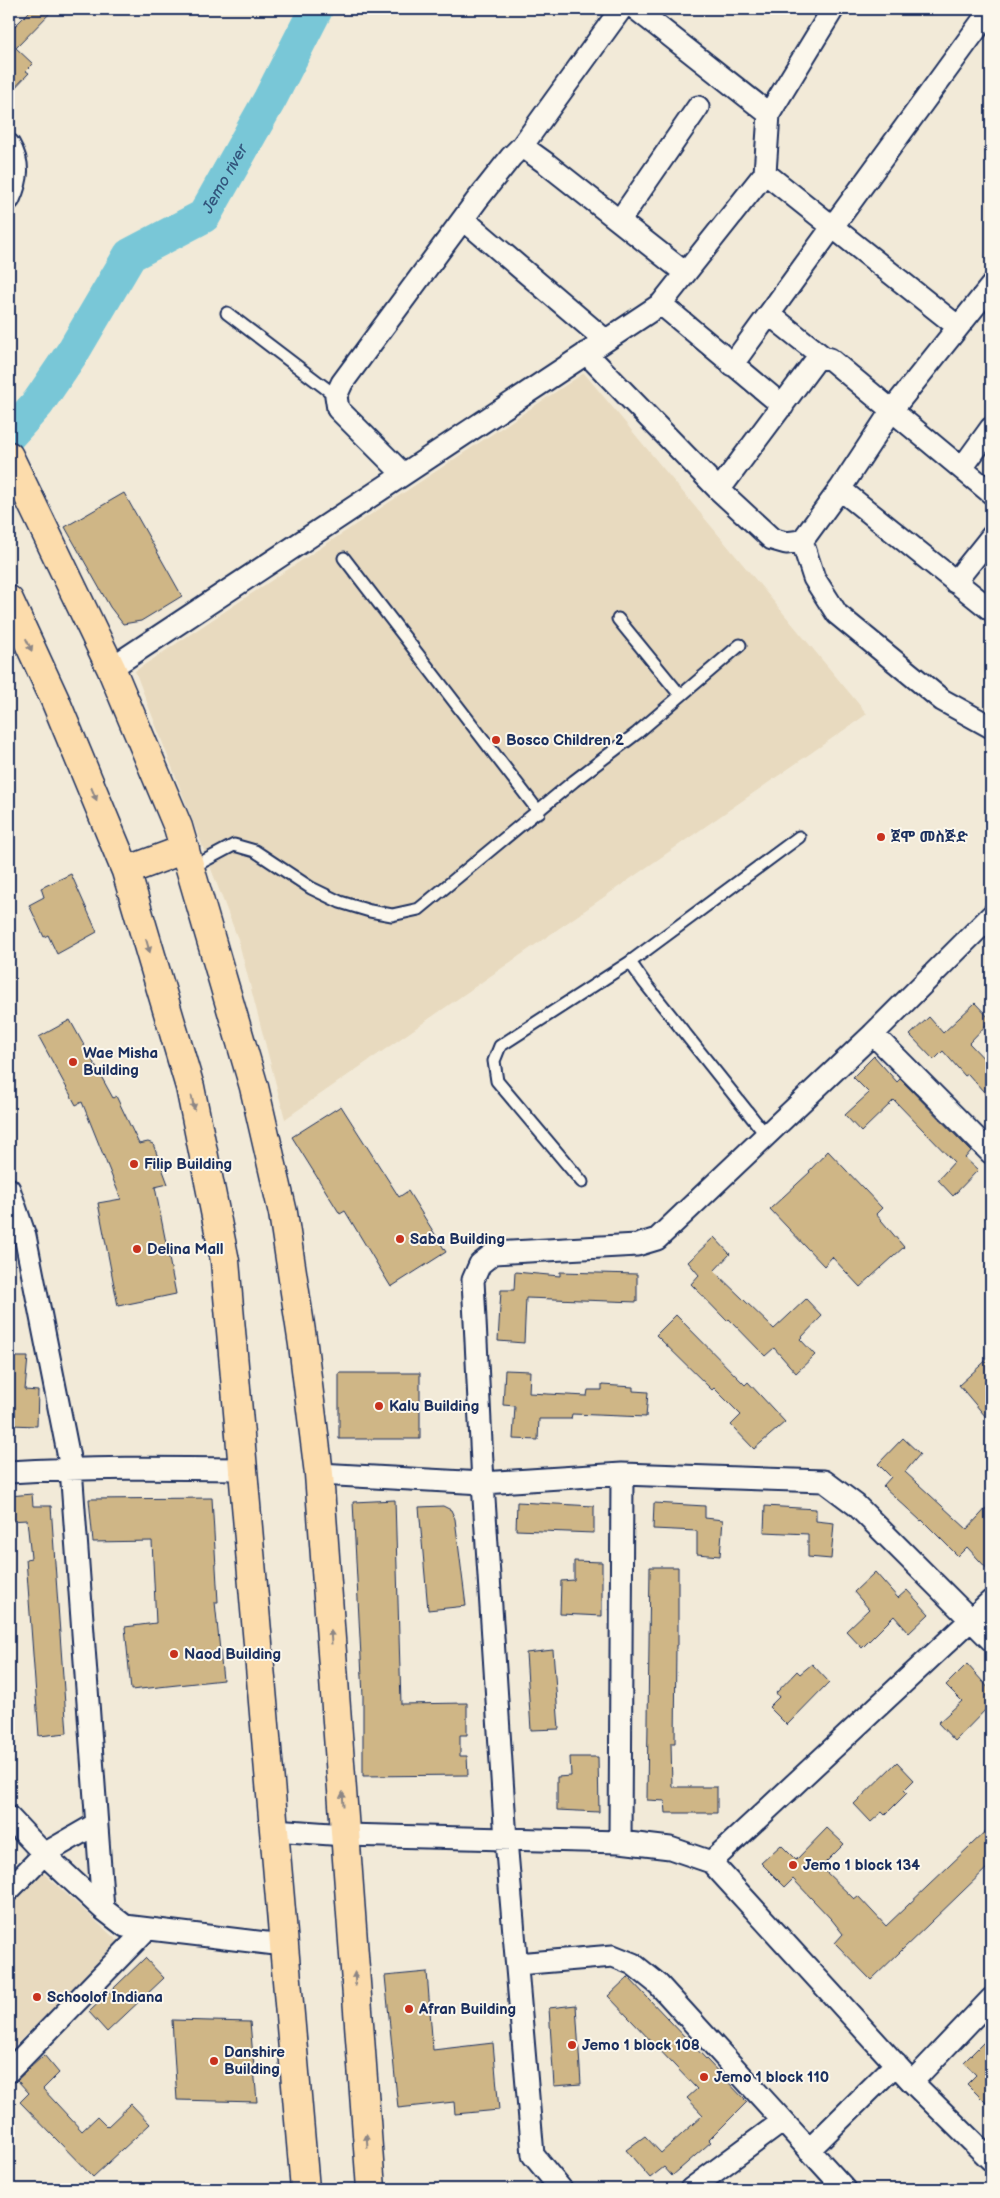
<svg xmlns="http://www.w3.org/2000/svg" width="1000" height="2198" font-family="'Balsamiq Sans','Noto Sans Ethiopic',sans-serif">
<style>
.built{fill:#e8dabf}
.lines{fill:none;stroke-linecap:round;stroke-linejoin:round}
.river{stroke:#79c7d7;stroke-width:34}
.building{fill:#cfb686;stroke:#1b2f5e}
.service-casing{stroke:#1b2f5e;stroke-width:15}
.minor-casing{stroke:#1b2f5e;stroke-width:25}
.primary-casing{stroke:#1b2f5e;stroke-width:31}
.service{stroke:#fbf7ec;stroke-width:11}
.minor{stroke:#fbf7ec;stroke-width:21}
.primary{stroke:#fcdcac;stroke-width:28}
.oneway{fill:#8c8685}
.poi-dot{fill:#c8321e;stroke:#fbf7ec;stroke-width:2}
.labels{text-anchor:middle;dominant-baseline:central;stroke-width:4;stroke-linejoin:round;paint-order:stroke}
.poi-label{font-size:15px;font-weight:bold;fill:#1b2f5e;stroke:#fbf7ec;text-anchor:start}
.water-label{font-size:16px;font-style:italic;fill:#32557c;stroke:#fbf7ec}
</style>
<rect width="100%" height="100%" fill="#f2ead8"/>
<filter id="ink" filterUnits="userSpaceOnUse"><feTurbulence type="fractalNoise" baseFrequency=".02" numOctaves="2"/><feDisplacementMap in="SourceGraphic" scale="10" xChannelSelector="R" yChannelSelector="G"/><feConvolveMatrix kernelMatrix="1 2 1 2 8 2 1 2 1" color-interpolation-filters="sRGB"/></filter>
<g filter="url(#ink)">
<!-- built -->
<path class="built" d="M584,373l283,341 -582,405 -47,-180 -103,-268z
M39,1869l82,75 -112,107v-151z"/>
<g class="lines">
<!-- river -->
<path class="river" id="s1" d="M9,435l29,-32 36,-53 56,-95 74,-39 66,-117 46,-90"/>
</g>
<!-- building -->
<path class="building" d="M32,9h22l-38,39 17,16 -7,7 3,2 -20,21v-62z
M124,493l58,103 -41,25 -18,3 -13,-17 -45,-80z
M71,874l26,58 -40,22 -9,-19 -4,2 -15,-32 15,-8 -3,-9z
M975,1003l16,17 -22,23 22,23v34l-23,-26 -3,2 -22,-25 -9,9 -24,-25 19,-18 14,16z
M70,1020l43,78 3,-2 23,48 9,-2 5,2 15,40 -13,3 21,107 -58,12 -20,-103 23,-4 -39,-97 -6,3 -37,-68z
M874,1056l23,26 3,-3 71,72 -6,7 13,12 -25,26 -15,-16 16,-18 -60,-62 -33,32 -16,-17 24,-22 -16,-16z
M341,1106l58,91 9,-6 38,61 -55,35 -46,-76 -5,3 -48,-77z
M828,1151l54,57 -6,6 28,33 -44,40 -28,-30 -8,9 -54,-57 40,-37 -1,-1z
M714,1237l16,17 -16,17 60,58 32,-30 16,17 -22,23 15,16 -19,18 -22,-25 -9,8 -36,-37 -2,2 -36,-37 8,-9 -11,-13z
M515,1272l45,4v-4l77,2v28l-111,-4 -2,45 -26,-2 3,-51h13z
M676,1315l69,70 3,-3 37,40 -31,27 -23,-24 10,-10 -27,-27 -2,2 -56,-55z
M991,1356v67l-32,-38z
M9,1357h19l-3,33 13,1 -1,35 -26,-1 2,-22h-4z
M505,1370l25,1 -1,22 58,3 1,-6h14v-5l31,2v4l15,1 -2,25 -74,-3 -1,5h-32l-1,21 -25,-1 2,-33 -12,-1z
M339,1373h81v66h-81z
M903,1438l17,16 -15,18 62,57 24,-26v70l-24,-26 -9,9 -36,-36 -1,1 -38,-35 8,-9 -13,-13z
M32,1494l1,12h18l16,227 -28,3 -13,-177 5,-1 -4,-38 -18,1v-25z
M212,1498l6,104h-3l8,78 -92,10 -6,-63 31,-4 -4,-82 -59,1 -4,-43z
M395,1500l6,204 66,-1v32h-7v21h7l1,19 -105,1v-80l-10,-194z
M517,1502l77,4v27l-78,-3z
M654,1503l51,3v12l18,2 -3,36 -23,-2v-23l-44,-2z
M443,1506l8,4 4,9 11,87 -38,4 -9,-103z
M765,1506l51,3v12l18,2 -3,36 -23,-2v-23l-44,-2z
M574,1561l28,1v54l-42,-2 1,-33 13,-1z
M650,1567h28v78h-2l-1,98h-4l1,44h45v26h-51l-1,-12 -18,-1z
M875,1572l23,26 9,-8 22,24 -20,19 -15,-17 -32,32 -16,-17 23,-22 -15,-17z
M553,1650l6,79 -28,1 -5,-77z
M812,1664l17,18 -42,43 -18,-18 10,-10 -3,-4 21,-22 3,3z
M967,1664l24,27v13l-36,37 -17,-18 24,-22 -16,-16z
M570,1757h28l1,55 -42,-2v-33l14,-1z
M897,1762l17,18 -10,10 3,3 -22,22 -3,-3 -11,10 -17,-18z
M991,1826v38l-120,116 -36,-37 8,-9 -11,-14 -39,-41 -8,8 -24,-24 20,-18 15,15 31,-32 17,16 -23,23 33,32 4,-3 28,30z
M145,1958l19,20 -57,54 -18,-20z
M427,1972l6,78 60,-7 6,67 -44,4 -1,-12 -56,6 -13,-132z
M628,1977l119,125 -38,38 2,2 -39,34 -8,-9 -14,11 -24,-28 19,-14 16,17 42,-38 -16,-17 10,-9 -89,-93z
M576,2005l5,79 -27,2 -5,-78z
M172,2020l78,2 7,80 -80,-2z
M991,2035v73l-24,-24 9,-9 -12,-13z
M44,2055l15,18 -16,16 39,42 15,-14 10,10 24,-23 19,20 -57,53 -73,-75 9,-9 -12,-13z"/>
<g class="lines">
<defs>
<path id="service" d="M227,313l109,83
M344,558l195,254
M618,619l62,76
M191,868l43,-23 21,6 56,37 29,14 30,9 22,4 27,-6 155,-128 63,-48 103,-88
M630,962l14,20 122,153
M582,1182l-85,-101 -3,-20 6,-15 130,-84 169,-125"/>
<path id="minor" d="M636,9l133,105
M9,145c11,19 9,34 0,54
M522,146l25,18 137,108
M765,173l192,153
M463,219l142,121
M620,220l78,-113
M661,304l122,102
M769,314l54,43
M586,353l133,137 53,49 14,4 16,-2 38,-52 52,-79 99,-124
M732,365l259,-356
M962,468l29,-40
M403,474l-65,-65 -2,-13 6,-13 135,-183 34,-43 11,-11 99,-137
M840,489l151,121
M719,490l97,-130 7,-3 7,2 161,134
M802,541l12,37 23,36 105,86 49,27
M955,582l36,-45
M111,668l550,-364 104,-131 4,-59 64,-105
M873,1034l118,119
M9,1189l16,47 46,232 32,441
M9,1472c78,-5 156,-4 234,-3
M319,1474l164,9 139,-9 202,7 32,24 135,135
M9,1817l35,37 59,55 22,17 158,19
M274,1830l71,5 275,7 50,6 41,14 201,220 79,78
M620,1842l2,-368
M711,1862l280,-261
M9,1890l35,-36 52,-30
M517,1964l96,-8 20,8 25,20 187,205
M9,2071l138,-142
M912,2082l79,-83
M809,2150l87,-86
M561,2189l-28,-34 -27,-315 -23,-357 -10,-203 7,-16 14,-11 143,-8 20,-6 216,-205 118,-118
M691,2189l92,-68"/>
<path id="primary" d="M9,456l102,212 67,159 76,260 29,126 20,132 16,129 52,715
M9,600l46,100 71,171 64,216 35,174 80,928
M126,871l59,-22"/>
</defs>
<!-- service casing -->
<use href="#service" class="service-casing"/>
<!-- minor casing -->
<use href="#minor" class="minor-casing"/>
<!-- primary casing -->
<use href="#primary" class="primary-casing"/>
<!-- service -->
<use href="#service" class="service"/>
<!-- minor -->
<use href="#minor" class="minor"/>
<!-- primary -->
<use href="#primary" class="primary"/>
</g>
<!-- one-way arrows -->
<defs><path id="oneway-solid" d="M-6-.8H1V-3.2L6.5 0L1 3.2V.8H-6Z" transform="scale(1.25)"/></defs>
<g class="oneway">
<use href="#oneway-solid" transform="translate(29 645) rotate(65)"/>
<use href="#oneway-solid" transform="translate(94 794) rotate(67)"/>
<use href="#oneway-solid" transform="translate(148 946) rotate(74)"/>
<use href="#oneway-solid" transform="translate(193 1103) rotate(79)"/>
<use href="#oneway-solid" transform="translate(331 1637) rotate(-94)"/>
<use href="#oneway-solid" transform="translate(343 1799) rotate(-94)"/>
<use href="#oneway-solid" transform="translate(355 1979) rotate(-94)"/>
<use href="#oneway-solid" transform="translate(367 2141) rotate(-94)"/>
</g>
</g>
<!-- markers -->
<g class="poi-dot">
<circle cx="496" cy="740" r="5"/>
<circle cx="881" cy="837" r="5"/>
<circle cx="73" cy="1062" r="5"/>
<circle cx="134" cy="1164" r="5"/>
<circle cx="400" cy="1239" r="5"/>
<circle cx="137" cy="1249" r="5"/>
<circle cx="379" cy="1406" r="5"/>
<circle cx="174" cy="1654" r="5"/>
<circle cx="793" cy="1865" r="5"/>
<circle cx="37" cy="1997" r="5"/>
<circle cx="409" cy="2009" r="5"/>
<circle cx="572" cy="2045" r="5"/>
<circle cx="214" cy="2061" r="5"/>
<circle cx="704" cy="2077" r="5"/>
</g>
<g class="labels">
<!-- poi labels -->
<g class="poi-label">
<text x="506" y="740">Bosco Children 2</text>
<text x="891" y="837">ጀሞ መስጅድ</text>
<text x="83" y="1053">Wae Misha<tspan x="83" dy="17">Building</tspan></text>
<text x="144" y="1164">Filip Building</text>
<text x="410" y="1239">Saba Building</text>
<text x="147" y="1249">Delina Mall</text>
<text x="389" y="1406">Kalu Building</text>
<text x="184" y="1654">Naod Building</text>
<text x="803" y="1865">Jemo 1 block 134</text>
<text x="47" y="1997">Schoolof Indiana</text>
<text x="419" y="2009">Afran Building</text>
<text x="582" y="2045">Jemo 1 block 108</text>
<text x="224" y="2052">Danshire<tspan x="224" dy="17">Building</tspan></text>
<text x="714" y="2077">Jemo 1 block 110</text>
</g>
<!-- water labels -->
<g class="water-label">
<text stroke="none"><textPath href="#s1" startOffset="344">Jemo river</textPath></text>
</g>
</g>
<!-- margin -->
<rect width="1000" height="2198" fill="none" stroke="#fbf7ec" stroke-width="30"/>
<rect x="15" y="15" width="970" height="2168" fill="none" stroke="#1b2f5e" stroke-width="2" filter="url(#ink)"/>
</svg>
